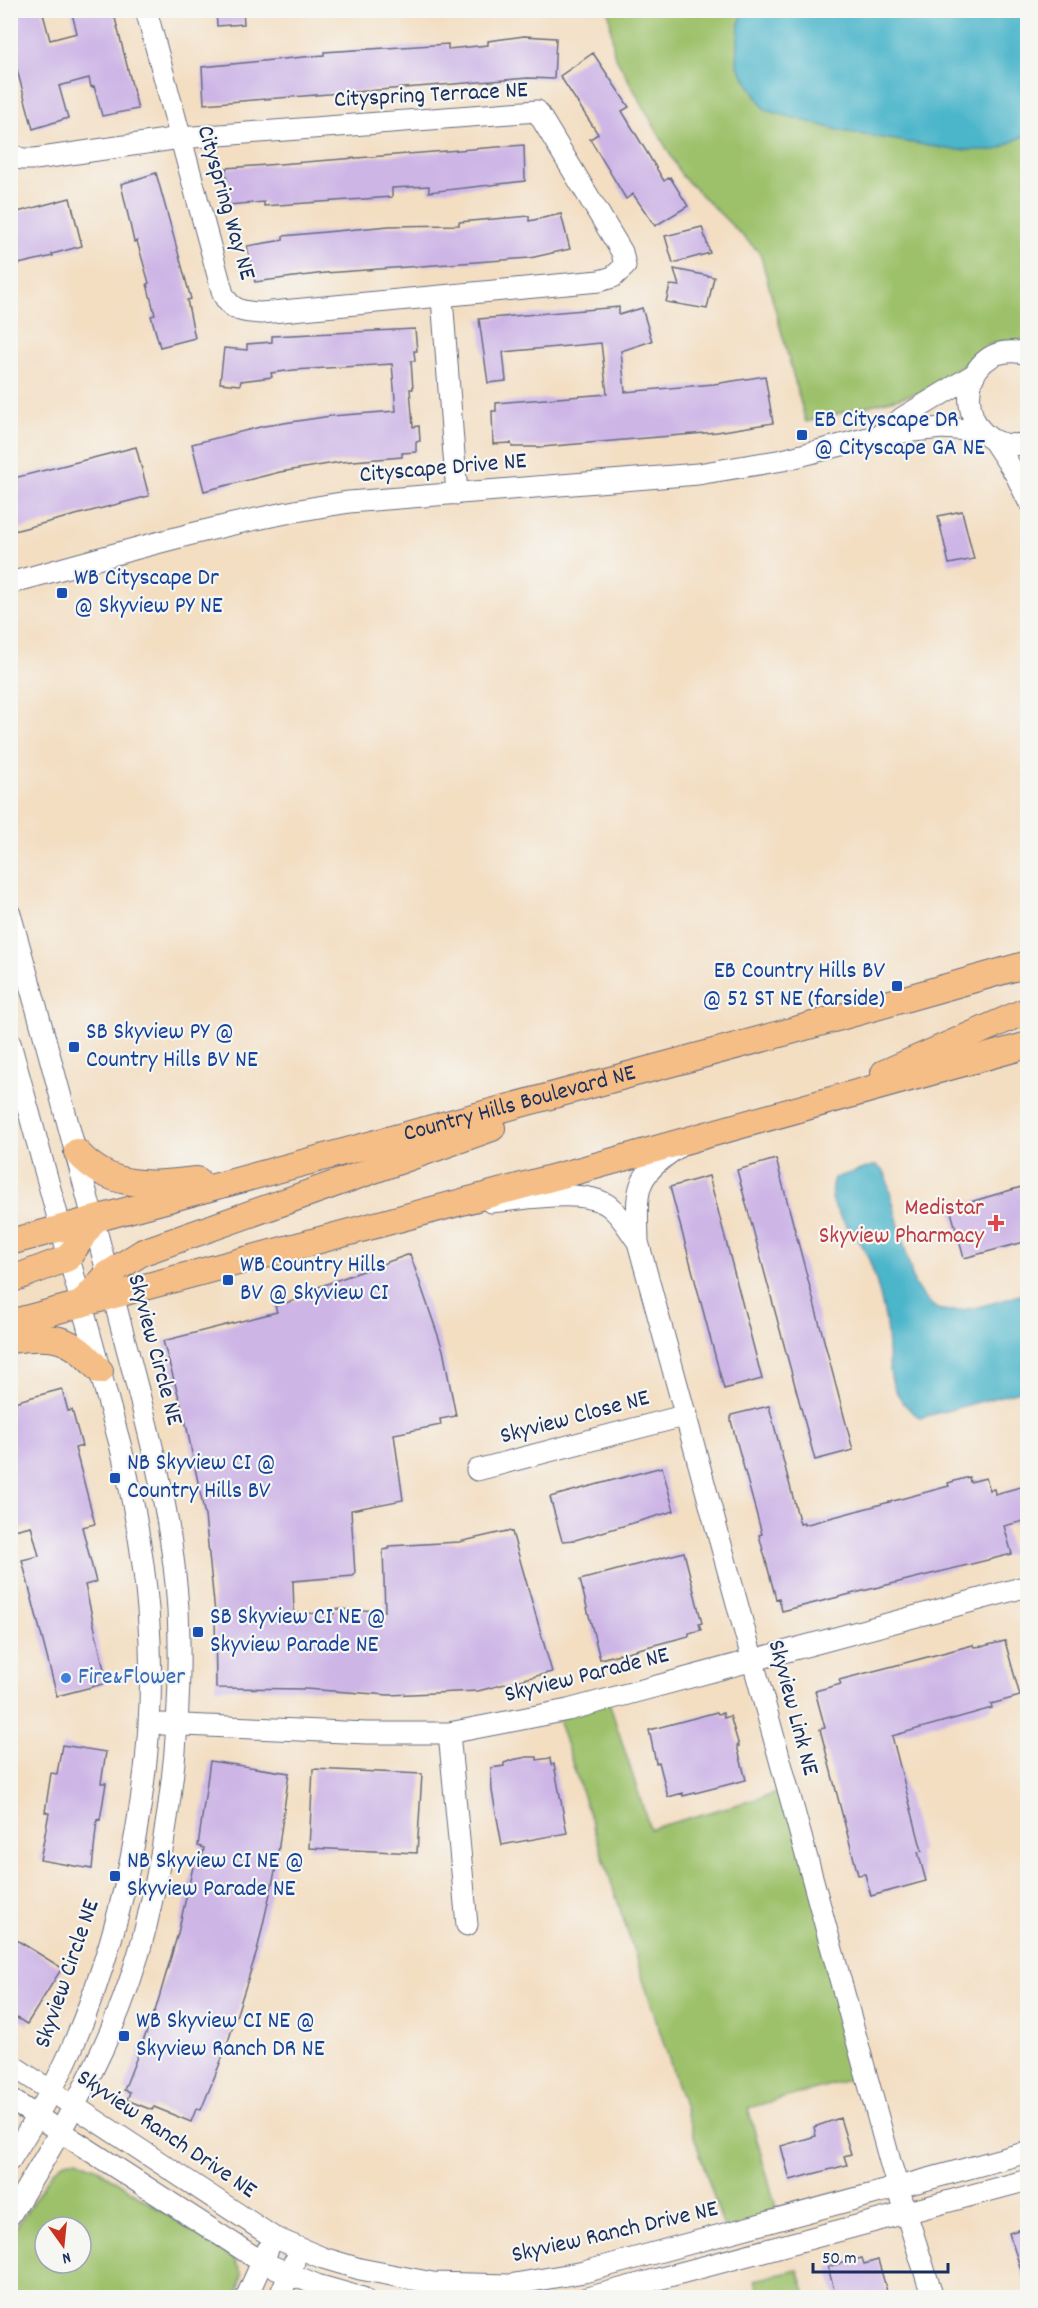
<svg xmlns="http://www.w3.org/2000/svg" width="1038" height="2308" font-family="Dekko,sans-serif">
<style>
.green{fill:#9dc16b;stroke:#5c7864;stroke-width:1.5;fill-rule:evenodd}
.water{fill:#4cb5ca;stroke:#347294;stroke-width:1.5}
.building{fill:#cdb5e6}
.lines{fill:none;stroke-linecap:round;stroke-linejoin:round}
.minor-casing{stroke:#676c81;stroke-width:23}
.major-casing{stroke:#676c81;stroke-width:28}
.minor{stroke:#fff;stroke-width:21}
.major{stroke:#f5be86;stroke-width:26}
.transit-dot{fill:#1a4fb4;stroke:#f6f6f2;stroke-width:2}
.health-dot{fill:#e0444e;stroke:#f6f6f2;stroke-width:2}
.shop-dot{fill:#3f7fe0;stroke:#f6f6f2;stroke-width:2}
.labels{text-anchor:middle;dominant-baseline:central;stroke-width:4.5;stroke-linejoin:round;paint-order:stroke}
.street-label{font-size:24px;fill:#1b2f5e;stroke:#f6f6f2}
.transit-label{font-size:24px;fill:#164399;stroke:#f6f6f2;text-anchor:start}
.health-label{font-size:24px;fill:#be3a42;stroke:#f6f6f2;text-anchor:end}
.shop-label{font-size:24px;fill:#366cbe;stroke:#f6f6f2;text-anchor:start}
</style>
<rect width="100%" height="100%" fill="#f6f6f2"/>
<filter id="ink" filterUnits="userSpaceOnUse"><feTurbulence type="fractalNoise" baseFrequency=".0167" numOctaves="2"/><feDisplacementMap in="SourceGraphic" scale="12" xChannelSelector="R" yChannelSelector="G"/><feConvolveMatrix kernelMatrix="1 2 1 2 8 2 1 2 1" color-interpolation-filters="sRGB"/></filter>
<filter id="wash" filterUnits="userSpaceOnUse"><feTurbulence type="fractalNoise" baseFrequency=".008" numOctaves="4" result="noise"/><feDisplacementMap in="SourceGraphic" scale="24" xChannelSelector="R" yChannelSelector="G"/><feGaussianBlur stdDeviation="1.35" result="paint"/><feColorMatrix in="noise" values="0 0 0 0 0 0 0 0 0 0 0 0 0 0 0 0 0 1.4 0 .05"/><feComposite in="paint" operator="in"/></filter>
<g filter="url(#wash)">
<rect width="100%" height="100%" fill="#f3dec2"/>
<!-- green -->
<path class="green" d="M609,11h418v332l-8,-3 -19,1 -16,6 -47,41 -131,34 -46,-169 -78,-77 -68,-122z
M608,1699l42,130 138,-39 78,285 -118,33 31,110 -53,16 -170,-521z
M77,2159l18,8 139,92 8,15 -5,23 -226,1v-63l42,-64 10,-8zM45,2227h36v36h-36z
M798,2270l9,27h-46l-6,-17z"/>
<!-- water -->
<path class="water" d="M745,10l282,1v123l-30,16h-43l-112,-19 -77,-21 -28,-45 2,-42z
M876,1165l9,8 29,110c5,9 12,19 22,25 18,10 71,-10 91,-15v96l-107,29c-40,-29 -28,-59 -35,-101 -4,-19 -10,-44 -18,-62 -12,-26 -45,-46 -33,-77z"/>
<g id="blocks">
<!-- building -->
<path class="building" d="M10,10h32l8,30 27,-7 -6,-23h42l25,99 -36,7 -8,-30 -3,1 -2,-9 -30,8 9,32 -35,11 -23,-85z
M216,10h27l1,14 -27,2z
M524,36l32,2 -2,41 -26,-1 -324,26 -2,-37 122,-12v-3l124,-8v5l40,-4v-4z
M593,53l36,54 -7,4 42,70 6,-4 18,29 -33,20 -22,-32 -7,5 -36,-60 8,-5 -38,-58z
M524,145l1,36 -96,11v-6l-37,2v9l-128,9v-4l-36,3 -2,-37z
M156,173l35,126 -4,1 8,38 -35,9 -9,-31 4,-1 -8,-31 2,-1 -12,-42 -3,1 -13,-58z
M70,198l12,48 -30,8 1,2 -43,10v-52z
M561,214l9,35 -40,9 -205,15 -70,9 -8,-36 36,-6v-4l106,-10 70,-1v-3l70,-6v5z
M702,227l8,26 -37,10 -8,-27z
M674,269l40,8 -7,32 -41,-7 4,-17 9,1z
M619,307v8l23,-7 10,33 -31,10 4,41 89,-8 51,-8 8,47 -56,9 -175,15h-30l-1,-4 -18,1 -1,-33h4v-8l111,-9 -6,-51 -98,9 3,29 -18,2 -9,-64z
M415,329l2,22h-3l1,10h-4l2,28h-3l3,38 6,-1 1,15 -4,1v10l-14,1v4l-61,5 -61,10 -76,19 -12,-47 72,-18 67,-10 65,-5 -4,-47 -98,6 -23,3 1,4 -31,4 -1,4 -20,-2 4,-35 23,2v-6l25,-2v-6z
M136,447l13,49 -139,36v-53z
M962,511l12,48 -25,5 -11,-48z
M776,1159l77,291 -38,10 -78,-290z
M709,1176l53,203 -38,10 -54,-202z
M1028,1185v56l-64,17 -14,-50z
M410,1254l33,96 13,66 -16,3 1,6 -47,9 9,66 -52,10 4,64 -2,2 -60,5 1,32 40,1v-5l51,2 -2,-61 6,-1v-3l70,-4 48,-11 5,1 40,140 -74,19 -89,4 -84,-6 -89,-1 -1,-75 -10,-97 -20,-97 -22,-78 114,-29 -2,-6 43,-12v-7z
M62,1389l6,22 4,-1 10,36 -7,2 20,76 -13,3 14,55 -11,3 22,98 -50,13 -35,-136 17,-4 -8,-30 -21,5v-128z
M769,1406l31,118 4,-1v2l145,-39 -1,-3 21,-6 1,5 16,-4 4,12 4,-1 1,5 33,-9v35l-24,6 8,28 -230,57 -3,-13 -3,1 -17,-64 3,-1 -31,-113v-6z
M662,1467l12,44 -99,29 -13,1 -12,-44z
M684,1552l18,71 -3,1 2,6 -12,3v3l-89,23 -20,-79z
M1005,1641l15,55 -29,8 1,4 -100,28 30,115 -4,1 8,29 -55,15 -6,-22 -7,1 -38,-146 5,-1 -10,-37 26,-7 -2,-4 58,-15 76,-20 1,2 10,-1z
M717,1712l1,2 5,-1 1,5 6,-2 9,30h-2l9,34 -63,16v-3l-15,4 -9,-35 -3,1 -7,-33z
M62,1745l44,7 -5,31h5l-6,37 -3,-1 -5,50 -52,-9 9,-47 -4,-1 6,-39 6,1z
M527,1757h10v3l13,-2 1,7 3,-1 13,69 -65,12 -10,-54 -1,-23 13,-2v-3l8,-3z
M210,1761l79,12 -13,94 -19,84 -32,100 -24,59 -5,-1 -5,13 -37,-15 -2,3 -25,-10 3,-8 -6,-2 32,-82 22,-75 17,-75h7l2,-10 -6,-2z
M313,1769l109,5 -5,79 -108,-5z
M15,1939l47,29 -35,56 -17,-10v-68z
M840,2118l11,36 -7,2 3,9 -57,15 -9,-34 35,-10 -2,-9z
M1028,2227v54l-3,1 -16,-49z
M862,2258l2,6 14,-4 11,38h-53l-8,-31z"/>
</g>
</g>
<g filter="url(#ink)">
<use href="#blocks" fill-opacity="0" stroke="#676c81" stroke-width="1.5"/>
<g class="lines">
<defs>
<path id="minor" d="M10,154l12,5h13l145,-21 357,-27 85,141 3,14 -12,11 -14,4 -338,32c-17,-1 -30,-2 -38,-19l-77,-284
M442,298l15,196
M1028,354c-79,-20 -77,107 0,89
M884,434l18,-16 71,-43
M993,440l23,35 12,25
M10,583c113,-31 224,-64 339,-81l349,-28 85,-14 101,-26 58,-6 39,3
M10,914c39,136 75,272 110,408 25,95 52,188 58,287 5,105 -7,214 -32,317 -25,104 -79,198 -136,289
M10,1043l110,401c13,54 23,109 28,165 12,145 -19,306 -76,439 -17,39 -39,76 -62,112
M680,1146c-48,31 -43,43 -42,96l253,923 42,133
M491,1202c31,-2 92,-15 118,4 13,10 20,24 29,36
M477,1470l210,-55
M162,1724l205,9h82l119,-23 460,-124
M449,1733l18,192
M10,2064l263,173 50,21 37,11 73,14 76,2 75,-13 444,-120
M10,2099l252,163 55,23 46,13
M246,2298l22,-49
M279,2298l15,-36
M587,2298l441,-118"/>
<g id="major">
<path d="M884,1073l144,-63"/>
<path d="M77,1152c34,38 73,33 120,28"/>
<path id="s1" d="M10,1242l781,-211 237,-67"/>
<path d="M10,1280l58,-22 26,-38"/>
<path d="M81,1304l27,-30 35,-22 349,-124"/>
<path d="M10,1323l571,-153 447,-125"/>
<path d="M10,1340c46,-5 60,-4 90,31"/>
</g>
</defs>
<!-- minor casing -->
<use href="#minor" class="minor-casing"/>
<!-- major casing -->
<use href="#major" class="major-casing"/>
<!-- minor -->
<use href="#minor" class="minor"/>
<!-- major -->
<use href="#major" class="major"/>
</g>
</g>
<!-- markers -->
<g class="transit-dot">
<rect x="796" y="429" width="12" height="12" rx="3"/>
<rect x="56" y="587" width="12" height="12" rx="3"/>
<rect x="891" y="980" width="12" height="12" rx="3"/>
<rect x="68" y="1041" width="12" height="12" rx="3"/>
<rect x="222" y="1274" width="12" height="12" rx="3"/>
<rect x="109" y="1472" width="12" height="12" rx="3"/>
<rect x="192" y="1626" width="12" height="12" rx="3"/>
<rect x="109" y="1870" width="12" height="12" rx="3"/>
<rect x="118" y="2030" width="12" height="12" rx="3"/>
</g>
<path class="health-dot" d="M993 1214h6v6h6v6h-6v6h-6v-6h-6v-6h6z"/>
<circle class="shop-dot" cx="66" cy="1678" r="6"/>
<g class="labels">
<!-- street labels -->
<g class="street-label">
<text transform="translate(431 96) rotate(-3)">Cityspring Terrace NE</text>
<text transform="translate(225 203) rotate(74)">Cityspring Way NE</text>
<text transform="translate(443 469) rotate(-5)">Cityscape Drive NE</text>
<text stroke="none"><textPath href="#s1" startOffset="528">Country Hills Boulevard NE</textPath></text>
<text transform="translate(154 1350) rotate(75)">Skyview Circle NE</text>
<text transform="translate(575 1418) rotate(-15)">Skyview Close NE</text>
<text transform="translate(587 1676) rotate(-14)">Skyview Parade NE</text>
<text transform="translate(792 1708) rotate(75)">Skyview Link NE</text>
<text transform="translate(68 1974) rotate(-71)">Skyview Circle NE</text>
<text transform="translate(166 2135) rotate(34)">Skyview Ranch Drive NE</text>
<text transform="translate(615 2233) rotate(-13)">Skyview Ranch Drive NE</text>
</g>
<!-- transit labels -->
<g class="transit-label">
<text x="814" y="421">EB Cityscape DR<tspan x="814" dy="28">@ Cityscape GA NE</tspan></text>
<text x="74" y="579">WB Cityscape Dr<tspan x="74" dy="28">@ Skyview PY NE</tspan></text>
<text x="885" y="972" text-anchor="end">EB Country Hills BV<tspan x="885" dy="28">@ 52 ST NE (farside)</tspan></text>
<text x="86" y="1033">SB Skyview PY @<tspan x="86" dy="28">Country Hills BV NE</tspan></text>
<text x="240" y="1266">WB Country Hills<tspan x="240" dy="28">BV @ Skyview CI</tspan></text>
<text x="127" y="1464">NB Skyview CI @<tspan x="127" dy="28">Country Hills BV</tspan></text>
<text x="210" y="1618">SB Skyview CI NE @<tspan x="210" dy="28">Skyview Parade NE</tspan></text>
<text x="127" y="1862">NB Skyview CI NE @<tspan x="127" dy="28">Skyview Parade NE</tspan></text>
<text x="136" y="2022">WB Skyview CI NE @<tspan x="136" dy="28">Skyview Ranch DR NE</tspan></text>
</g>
<!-- health labels -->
<g class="health-label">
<text x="984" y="1209">Medistar<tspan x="984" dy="28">Skyview Pharmacy</tspan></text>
</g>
<!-- shop labels -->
<g class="shop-label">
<text x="78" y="1678">Fire&amp;Flower</text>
</g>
</g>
<!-- margin -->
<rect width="1038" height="2308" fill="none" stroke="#f6f6f2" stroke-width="36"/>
<!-- north arrow -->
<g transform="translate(63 2245) rotate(165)"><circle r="28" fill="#f6f6f2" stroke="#9ea6b7" stroke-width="1.5"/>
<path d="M0-4.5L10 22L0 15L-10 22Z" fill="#c8321e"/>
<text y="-9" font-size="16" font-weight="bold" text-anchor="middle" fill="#1b2f5e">N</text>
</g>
<!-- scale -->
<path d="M813 2263v9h135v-9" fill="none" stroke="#1b2f5e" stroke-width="3"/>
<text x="822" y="2263" font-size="18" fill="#1b2f5e" stroke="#f6f6f2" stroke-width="4.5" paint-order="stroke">50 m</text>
</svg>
